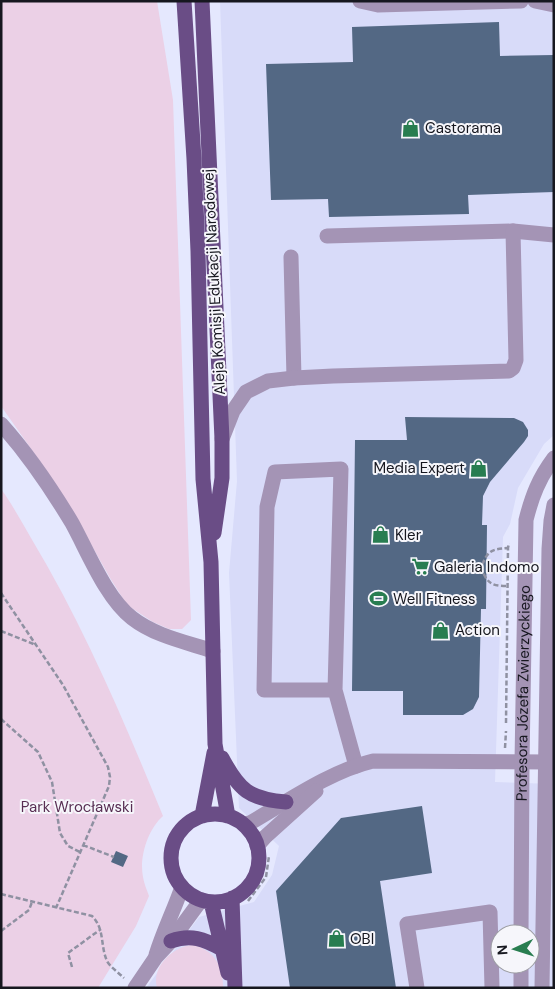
<svg xmlns="http://www.w3.org/2000/svg" width="555" height="989" font-family="'DM Sans',sans-serif">
<style>
.built{fill:#d8dbf9;fill-rule:evenodd}
.green{fill:#ebd0e6}
.building{fill:#536884}
.lines{fill:none;stroke-linecap:round;stroke-linejoin:round}
.path{stroke:#8f91a2;stroke-width:2.5;stroke-dasharray:5 2.5;stroke-linecap:butt}
.minor{stroke:#a494b5;stroke-width:15}
.major{stroke:#6a4d86;stroke-width:15}
.labels{text-anchor:middle;dominant-baseline:central;stroke-width:4;stroke-linejoin:round;paint-order:stroke}
.poi-label{font-size:15px;fill:#16171f;stroke:#f6f6fb;text-anchor:start}
.street-label{font-size:15px;fill:#16171f;stroke:#f6f6fb}
.park-label{font-size:15px;fill:#582e53;stroke:#f6f6fb}
</style>
<rect width="100%" height="100%" fill="#e5e8fe"/>
<!-- built -->
<path class="built" d="M220,1h334v434l-10,9 -26,44 -8,36 -7,13 -8,245 59,2v204h-408l53,-71 55,-15 18,-27 7,-29 -40,-38 -10,-235 8,-92zM500,934h30v30h-30z"/>
<!-- green -->
<path class="green" d="M1,1h156l16,99 18,520 -9,9h-13l-16,-7 -26,-17 -17,-27 -30,-53 -39,-62 -40,-57z
M1,489c11,15 20,32 30,49 53,88 93,183 132,278 -15,13 -24,41 -20,61 1,7 4,13 6,19l-13,30 -38,62h-97z
M193,945c21,5 31,21 30,43h-66c-6,-21 16,-42 36,-43z"/>
<!-- building -->
<path class="building" d="M499,22l1,34 54,-1v137l-86,3 1,19 -140,3 -1,-18 -57,1 -5,-136 87,-2 -1,-35z
M405,417l109,1 9,4 5,8v6l-4,6 -34,40 -7,14 -1,29h5l-1,84h-5l-2,88 -6,12 -10,6h-60v-24h-51l3,-251h52z
M422,806l10,67 -52,8 16,107h-106l-14,-97 65,-73z
M116,851l12,5 -5,11 -12,-5z"/>
<g class="lines">
<!-- path -->
<path class="path" d="M506,586c-16,0 -19,-4 -25,-18 6,-16 9,-19 26,-20
M1,593l62,92 45,82 2,10 -1,9 -53,122
M1,631l35,14
M1,719l37,33 14,30 8,51 8,13 12,6
M506,723l2,-175 1,-5
M505,748l1,-17
M83,845l31,12
M1,894l91,22c13,13 8,29 15,45 3,6 12,12 17,17
M248,901l18,-24 3,-21
M1,931l28,-21 3,-8
M72,967l-4,-14 33,-24"/>
<!-- minor -->
<g class="minor">
<path d="M360,1l18,4 143,-4"/>
<path d="M535,1l19,4"/>
<path d="M327,236l186,-5 41,4"/>
<path d="M291,257l3,121"/>
<path d="M1,424c27,30 50,64 71,99 16,29 34,75 60,95 23,18 54,24 81,33"/>
<path d="M222,439l11,-28 13,-19 22,-11 26,-3 39,-2 176,-5 4,-3 3,-8 -3,-129"/>
<path d="M335,690h-71l3,-183 8,-35 66,-3 -6,221 21,76"/>
<path d="M244,824l6,-1c38,-22 81,-52 123,-62l181,1"/>
<path d="M257,846l8,-9 51,-46"/>
<path id="s1" d="M521,934l1,-172 4,-242c6,-24 13,-42 28,-62"/>
<path d="M156,955c7,-23 18,-45 26,-68"/>
<path d="M135,988l21,-31 15,-16 30,-41"/>
<path d="M417,988l-10,-64 83,-12 2,76"/>
<path d="M521,988v-24"/>
<path d="M542,988l7,-439 2,-28 3,-16"/>
</g>
<!-- major -->
<path class="major" d="M184,1l10,158 4,92 5,228 8,83 4,182 13,72
M202,1l20,438v39l-8,55
M222,758c17,32 27,41 64,44
M171 858a44 44 0 1 1 88 0a44 44 0 1 1-88 0Z
M202,816l12,-63
M232,898l3,90
M211,902l17,71
M171,941c20,-7 33,-2 51,8"/>
</g>
<!-- icons -->
<defs>
<symbol id="shop-bare" viewBox="-9 -9 18 18"><path d="M-5-2.5h2.3a2.7 3.5 0 0 1 5.4 0H5L5.5 6h-11ZM-1.5-2.5h3a1.5 2.3 0 0 0-3 0Z" fill="#287d50" stroke="#f6f6fb" stroke-width="2.5" paint-order="stroke"/></symbol>
<symbol id="supermarket-bare" viewBox="-9 -9 18 18"><path d="M-6-5.5h2.5l.6 2H6L4.5 2H-2.5L-4.4-4H-6ZM-1.5 3.2a1.3 1.3 0 1 0 .1 0ZM3 3.2a1.3 1.3 0 1 0 .1 0Z" fill="#287d50" stroke="#f6f6fb" stroke-width="2.5" paint-order="stroke"/></symbol>
<symbol id="stadium-bare" viewBox="-9 -9 18 18"><path d="M0-5a6.5 5 0 1 0 0 10a6.5 5 0 1 0 0-10ZM-3.5-1.8h7v3.6h-7Z" fill="#287d50" stroke="#f6f6fb" stroke-width="2.5" paint-order="stroke"/></symbol>
</defs>
<g fill-rule="evenodd">
<use href="#shop-bare" x="398" y="116" width="25" height="25"/>
<use href="#shop-bare" x="466" y="456" width="25" height="25"/>
<use href="#shop-bare" x="368" y="522" width="25" height="25"/>
<use href="#supermarket-bare" x="408" y="554" width="25" height="25"/>
<use href="#stadium-bare" x="366" y="586" width="25" height="25"/>
<use href="#shop-bare" x="428" y="618" width="25" height="25"/>
<use href="#shop-bare" x="324" y="926" width="25" height="25"/>
</g>
<g class="labels">
<!-- poi labels -->
<g class="poi-label">
<text x="425" y="128">Castorama</text>
<text x="465" y="468" text-anchor="end">Media Expert</text>
<text x="395" y="535">Kler</text>
<text x="434" y="567">Galeria Indomo</text>
<text x="393" y="599">Well Fitness</text>
<text x="455" y="630">Action</text>
<text x="350" y="939">OBI</text>
</g>
<!-- street labels -->
<g class="street-label">
<text transform="translate(214 282) rotate(-93)">Aleja Komisji Edukacji Narodowej</text>
<text stroke="none"><textPath href="#s1" startOffset="241">Profesora Józefa Zwierzyckiego</textPath></text>
</g>
<!-- park labels -->
<g class="park-label">
<text x="77" y="807">Park Wrocławski</text>
</g>
</g>
<!-- border -->
<rect width="555" height="989" fill="none" stroke="#16171f" stroke-width="5"/>
<!-- north arrow -->
<g transform="translate(515 949) rotate(266)"><circle r="24" fill="#f6f6fb" stroke="#9c9da3"/>
<path d="M0-4L9 19L0 12L-9 19Z" fill="#287d50"/>
<text y="-8" font-size="14" font-weight="bold" text-anchor="middle" fill="#16171f">N</text>
</g>
</svg>
